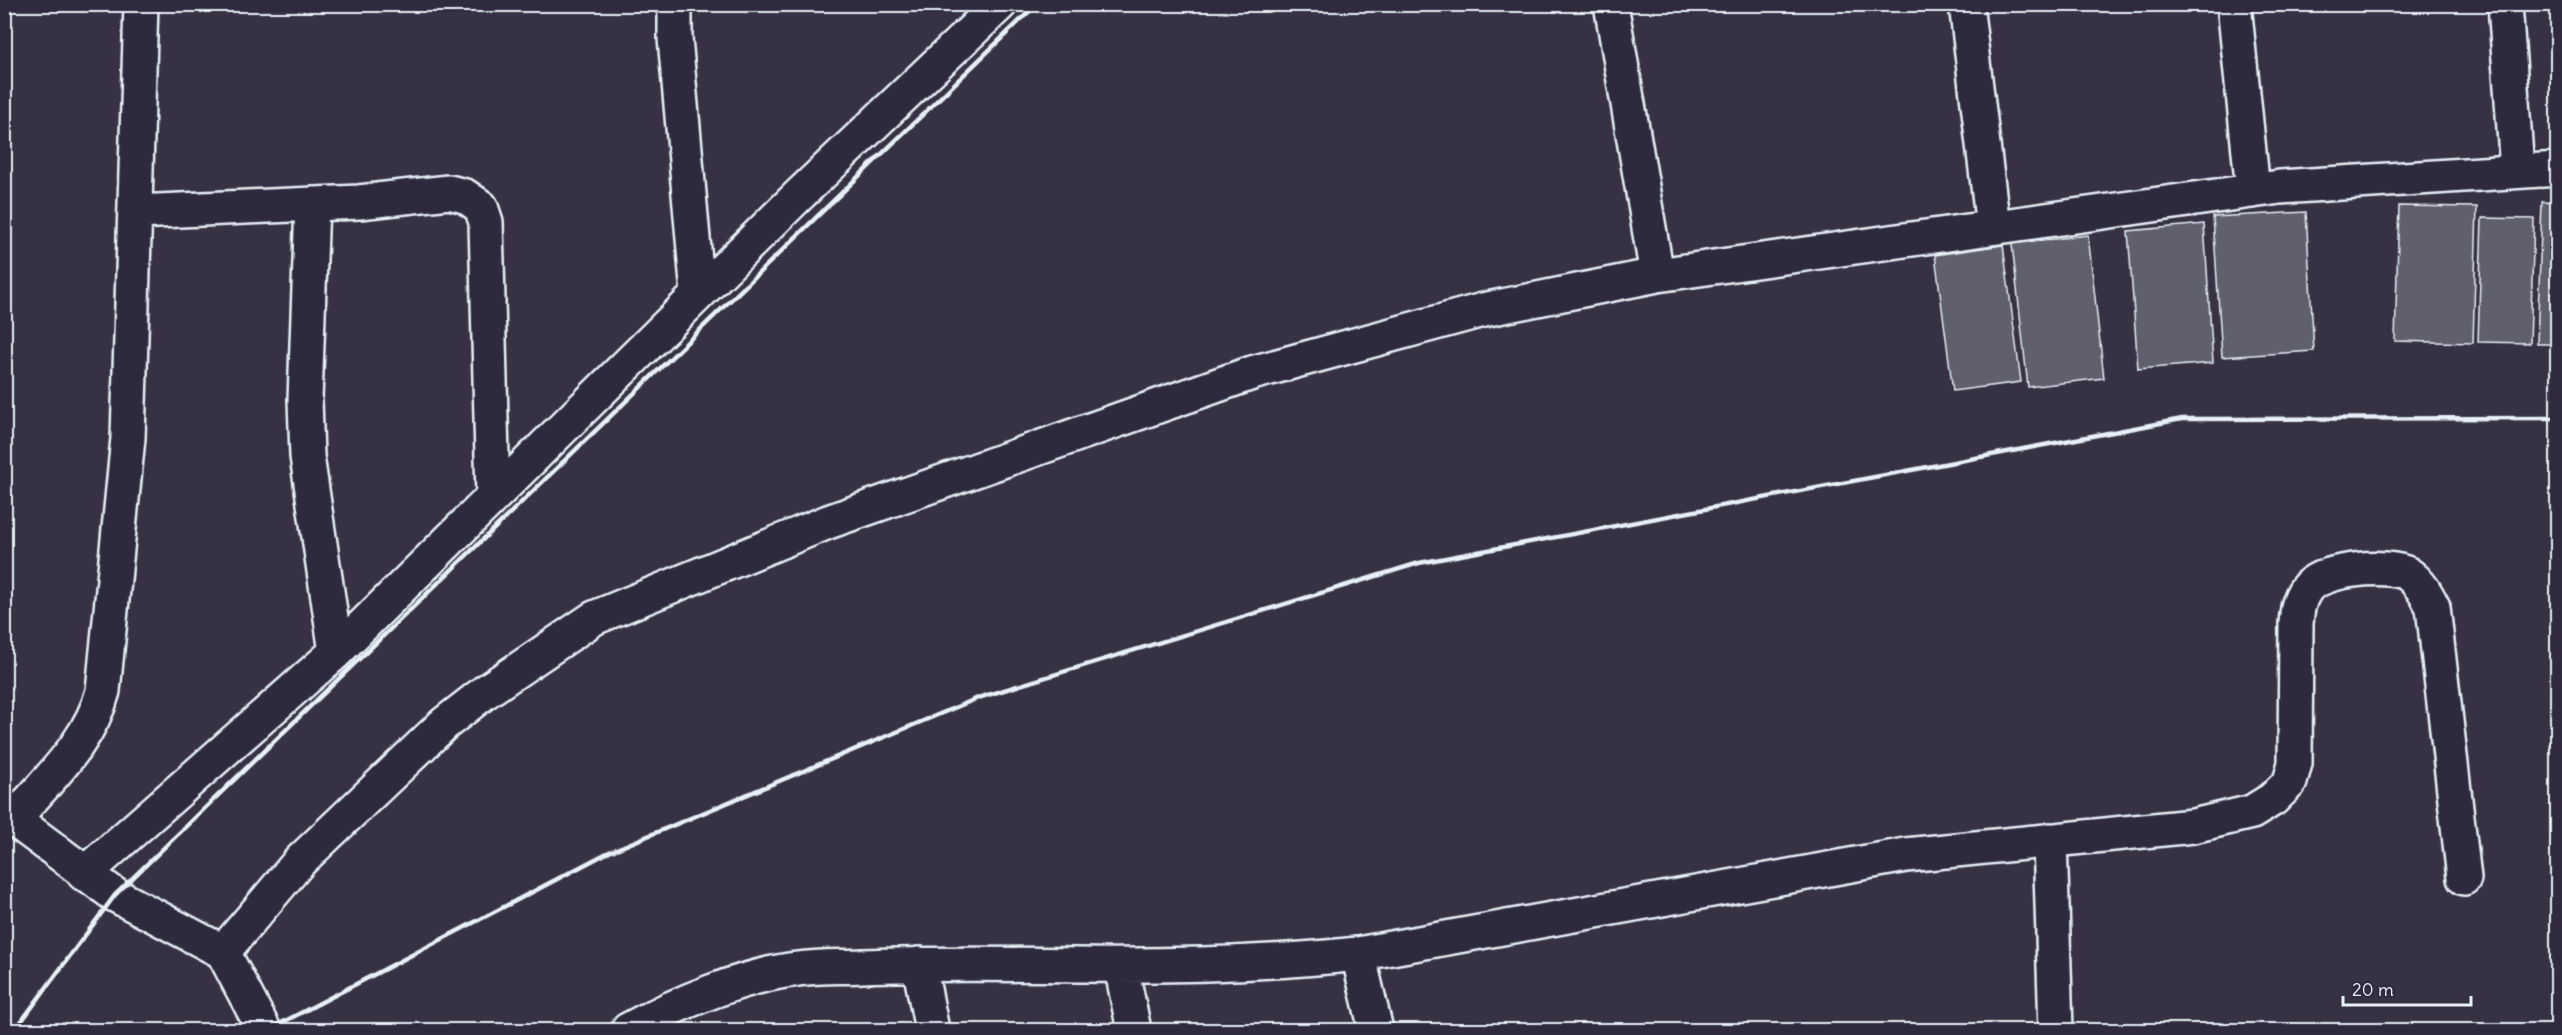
<svg xmlns="http://www.w3.org/2000/svg" width="2562" height="1035" font-family="Delius,sans-serif">
<style>
.building{fill:#605e6e;stroke:#e8f1f8;stroke-width:1.5}
.lines{fill:none;stroke-linecap:round;stroke-linejoin:round}
.minor-casing{stroke:#e8f1f8;stroke-width:38}
.minor{stroke:#2f2a3d;stroke-width:33}
.rail{stroke:#e8f1f8;stroke-width:4.5}
</style>
<rect width="100%" height="100%" fill="#363244"/>
<filter id="ink" filterUnits="userSpaceOnUse"><feTurbulence type="fractalNoise" baseFrequency=".0167" numOctaves="2"/><feDisplacementMap in="SourceGraphic" scale="12" xChannelSelector="R" yChannelSelector="G"/><feConvolveMatrix kernelMatrix="1 2 1 2 8 2 1 2 1" color-interpolation-filters="sRGB"/></filter>
<g filter="url(#ink)">
<!-- building -->
<path class="building" d="M2542,202l16,1v141h-21z
M2399,206l78,1 -4,136 -78,-2z
M2306,212l8,139 -92,6 -9,-140z
M2482,218l52,1 -4,124 -52,-1z
M2204,224l9,139 -75,6 -10,-138z
M2088,235l16,143 -76,9 -16,-143z
M2003,245l18,137 -68,9 -18,-136z"/>
<g class="lines">
<defs>
<path id="minor" d="M675,4v34l23,256
M1611,4l46,271
M1966,4l27,223
M2234,4l19,187
M2505,4l12,166
M312,204l-7,196 2,56 29,196
M136,212l223,-10 90,-10 16,4 16,11 5,15 7,275
M4,812l111,83 108,57 41,78
M14,819c33,-39 76,-77 89,-128l25,-253 13,-434
M2050,840l6,190
M84,874l252,-222 461,-455 203,-193
M223,952l77,-91 144,-137 41,-32 109,-74 234,-96 424,-149 231,-63 174,-35 623,-88 278,-18
M1358,954l18,76
M919,964l13,66
M1121,966l13,64
M628,1030c47,-26 116,-55 170,-61 21,-3 43,-2 64,-3 73,-3 145,-2 218,-1 93,1 185,-1 278,-11l548,-99 287,-29 59,-14 21,-13 17,-17 5,-19 1,-139c1,-12 2,-24 10,-35 14,-20 82,-26 102,-15 12,8 19,21 25,33l31,271"/>
</defs>
<!-- minor casing -->
<use href="#minor" class="minor-casing"/>
<!-- minor -->
<use href="#minor" class="minor"/>
<!-- rail -->
<path class="rail" d="M15,1030l100,-135 922,-891
M268,1030l339,-177 371,-155 441,-135 763,-144 376,-1"/>
</g>
</g>
<!-- margin -->
<rect width="2562" height="1035" fill="none" stroke="#2f2a3d" stroke-width="24"/>
<rect x="12" y="12" width="2538" height="1011" fill="none" stroke="#e8f1f8" stroke-width="2" filter="url(#ink)"/>
<!-- scale -->
<path d="M2343 996v9h128v-9" fill="none" stroke="#e8f1f8" stroke-width="3"/>
<text x="2352" y="996" font-size="18" fill="#e8f1f8" stroke="#2f2a3d" stroke-width="4.5" paint-order="stroke">20 m</text>
</svg>
